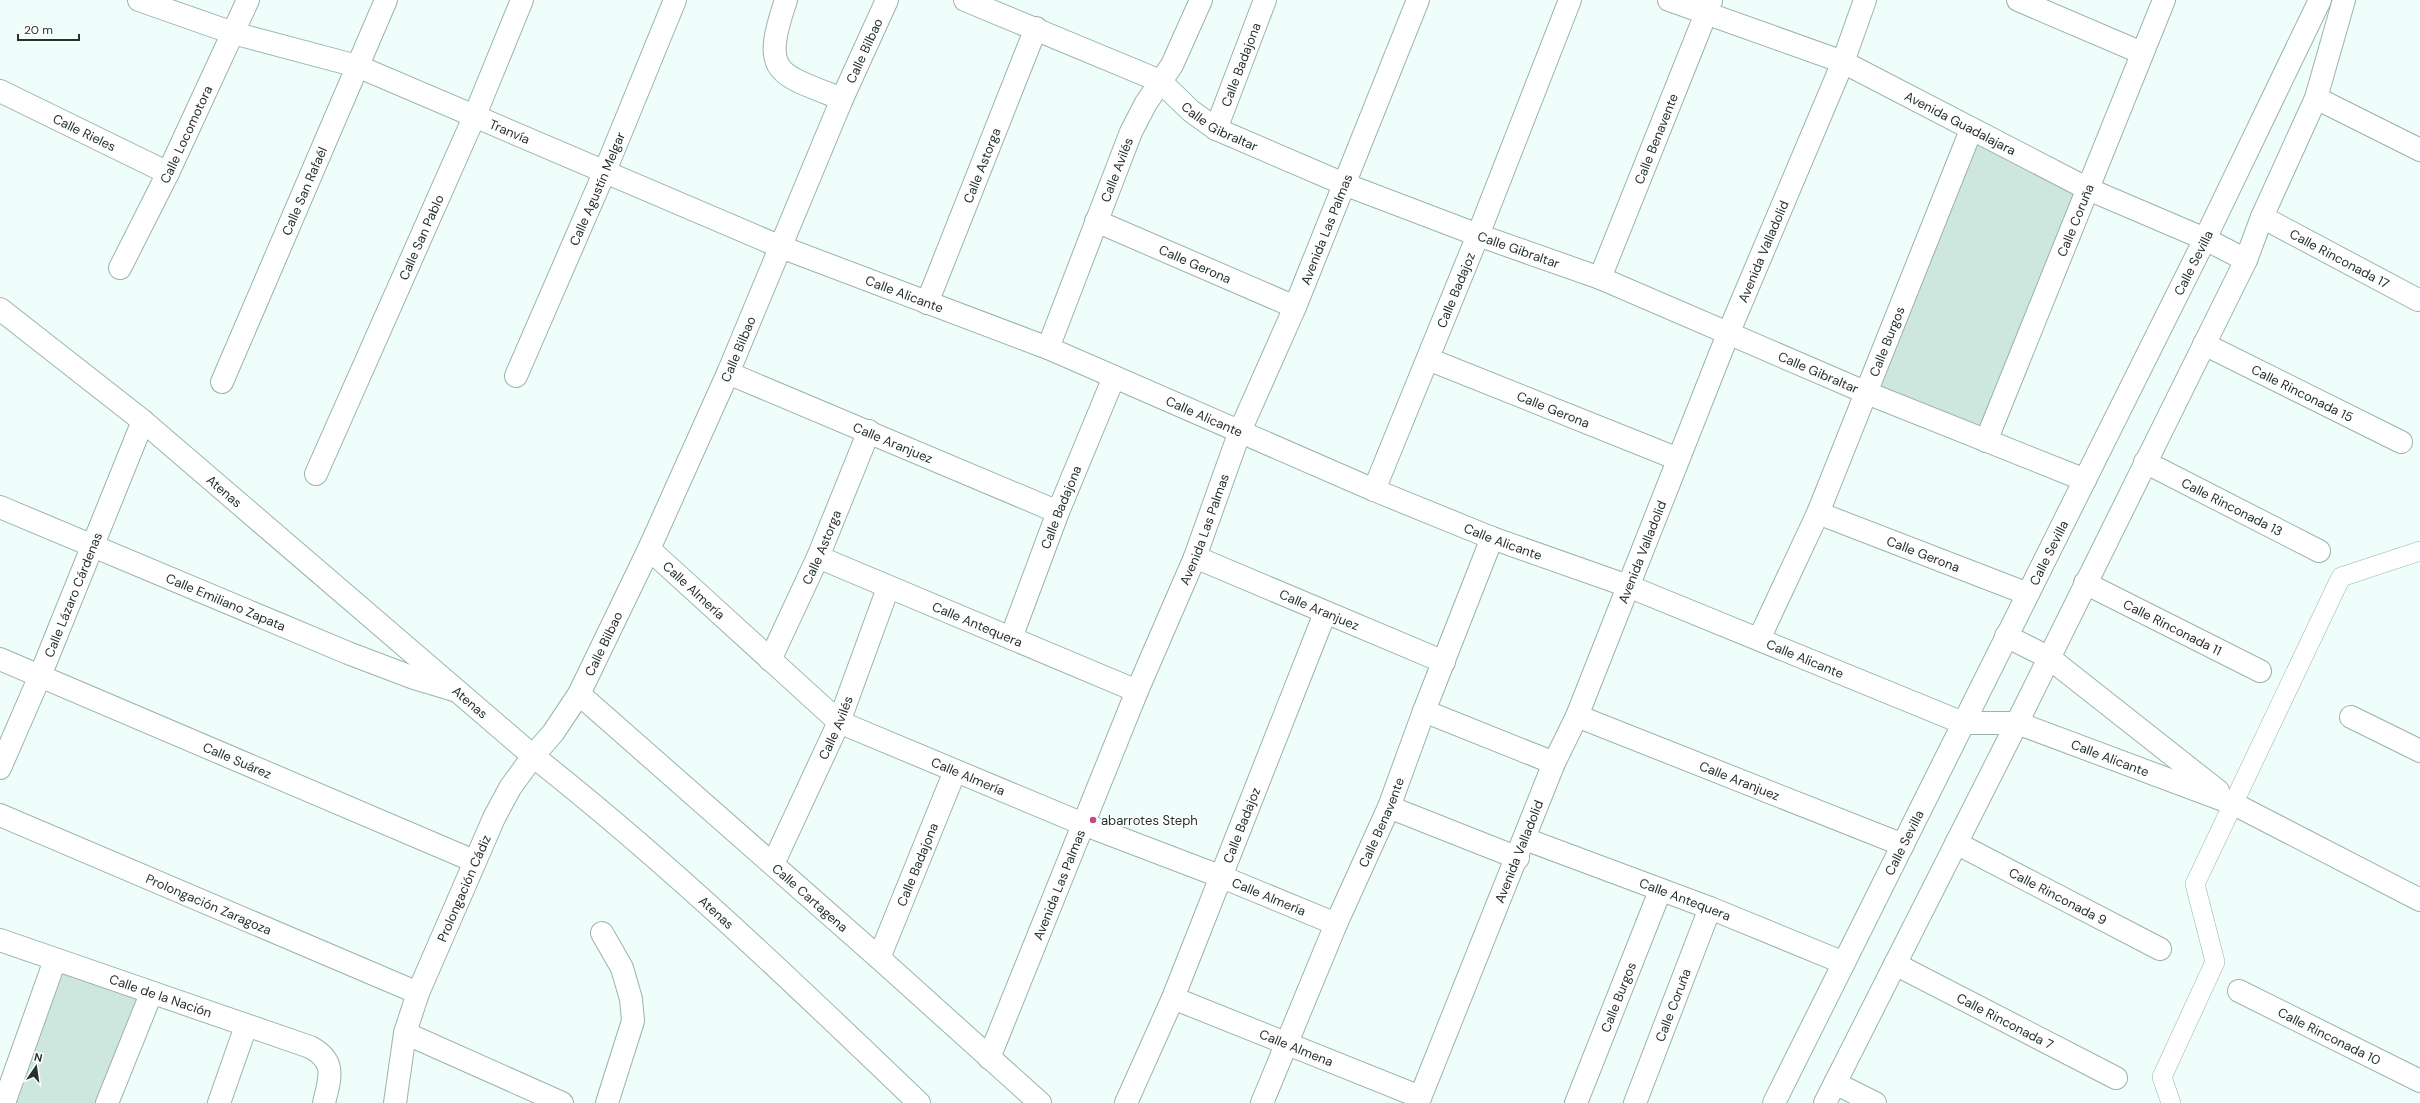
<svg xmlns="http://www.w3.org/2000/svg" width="2420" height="1103" font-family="'DM Sans',sans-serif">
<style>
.green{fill:#cde6de}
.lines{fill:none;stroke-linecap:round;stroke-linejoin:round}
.pedestrian-casing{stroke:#9bb3ac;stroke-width:20}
.minor-casing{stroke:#9bb3ac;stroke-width:24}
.tertiary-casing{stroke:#9bb3ac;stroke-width:24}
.pedestrian{stroke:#fff;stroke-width:19}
.minor{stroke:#fff;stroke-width:22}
.tertiary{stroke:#fff;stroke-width:22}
.poi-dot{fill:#cc4584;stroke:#fff;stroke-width:1.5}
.labels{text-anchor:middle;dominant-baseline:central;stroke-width:3.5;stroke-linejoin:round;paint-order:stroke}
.street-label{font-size:13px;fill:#26302d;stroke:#fff}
.poi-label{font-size:13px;fill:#26302d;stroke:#fff;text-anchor:start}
</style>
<rect width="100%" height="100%" fill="#effefa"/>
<!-- green -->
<path class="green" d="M1971,130l117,59 -102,252 -119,-48z
M55,960l96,34 -44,109h-103z"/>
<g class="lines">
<defs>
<path id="pedestrian" d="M2171,1103l-9,-26 53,-115 -20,-78 146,-307 79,-26"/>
<g id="minor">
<path id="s1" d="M139,0l94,33 124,33 424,181 267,101 326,142 118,48 136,48 335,137h54l217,81 186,96"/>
<path d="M786,0c-25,74 -10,73 56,99"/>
<path id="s2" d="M965,0l195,81 31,30 25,18 128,55 134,51 122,43 267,115 218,87"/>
<path id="s3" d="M1669,0l174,62 245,127 117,50 41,21"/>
<path d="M2018,0l124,53"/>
<path id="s4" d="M0,91l168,82"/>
<path d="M2316,98l104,52"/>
<path id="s5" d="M1216,129l49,-129"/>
<path id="s6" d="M2262,217l156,83"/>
<path id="s7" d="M1096,221l199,86"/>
<path id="s8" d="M120,268l48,-95 80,-173"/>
<path id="s9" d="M1600,278l111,-277"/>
<path id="s10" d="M927,303l109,-275"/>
<path id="s11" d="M2204,344l197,98"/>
<path id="s12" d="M1048,348l83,-216 15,-29 26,-38 29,-65"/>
<path id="s13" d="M1428,359l250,100"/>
<path id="s14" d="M728,373l330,139"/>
<path id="s15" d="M516,376l89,-205 70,-171"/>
<path id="s16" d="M222,382l164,-382"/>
<path id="s17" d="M1986,441l178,-441"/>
<path id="s18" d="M2145,462l174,89"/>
<path id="s19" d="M316,474l159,-359 47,-115"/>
<path id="s20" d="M1374,490l104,-255 92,-235"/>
<path id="s21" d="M0,507l348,146 66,25 40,12"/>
<path id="s22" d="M1818,513l210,81"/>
<path id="s23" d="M649,549l190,173 244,102 139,53 114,47"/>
<path id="s24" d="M818,557l319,134"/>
<path id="s25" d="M1195,557l249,105"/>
<path id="s26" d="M2085,583l175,88"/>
<path d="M2006,636l42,21 170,134"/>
<path id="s27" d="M1011,638l47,-126 56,-135"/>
<path id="s28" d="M1759,639l59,-126 153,-383"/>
<path id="s29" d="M0,659l474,202"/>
<path id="s30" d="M770,660l48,-103 51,-126"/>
<path id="s31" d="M579,694l300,264 161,145"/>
<path d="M1424,711l130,52"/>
<path id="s32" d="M1577,716l326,129"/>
<path d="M2351,717l69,34"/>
<path id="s33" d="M0,768l40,-92 103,-255"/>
<path d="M1389,807l129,51"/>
<path id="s34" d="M0,815l418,178"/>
<path id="s35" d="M1525,839l185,69 134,55"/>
<path id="s36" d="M1956,843l204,106"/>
<path id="s37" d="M773,864l66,-142 49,-134"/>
<path d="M602,933l20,35 9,31 2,22 -26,82"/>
<path id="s38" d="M0,940l310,107c27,14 20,31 14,56"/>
<path id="s39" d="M879,958l76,-187"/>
<path id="s40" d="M1895,964l221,114"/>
<path id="s41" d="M2239,991l181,90"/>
<path id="s42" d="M1173,998l247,99"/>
<path d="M405,1033l157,70"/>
<path id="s43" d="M989,1058l148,-367 58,-134 45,-126 55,-124 123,-307"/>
<path d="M1835,1083l40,20"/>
<path d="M4,1103l51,-143"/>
<path d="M107,1103l44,-109"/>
<path d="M219,1103l27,-77"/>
<path id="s44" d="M395,1103l10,-70 13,-40 76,-175 16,-30 23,-32c136,107 261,227 386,347"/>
<path id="s45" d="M1126,1103l47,-105 152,-385"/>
<path id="s46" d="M1262,1103l74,-179 53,-117 35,-96 68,-173"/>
<path id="s47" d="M1418,1103l136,-340 23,-47 151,-382 115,-272 22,-62"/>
<path id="s48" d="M1576,1103l84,-212"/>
<path id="s49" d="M1635,1103l75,-195"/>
<path id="s50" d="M1774,1103l431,-864 115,-239"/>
<path d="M1825,1103l192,-380 229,-463 16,-43 54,-119 28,-98"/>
</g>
<g id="tertiary">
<path id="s51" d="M0,309l143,112 390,335 20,-23 26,-39 70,-145 79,-176 114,-274 45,-99"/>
</g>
</defs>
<!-- pedestrian casing -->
<use href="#pedestrian" class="pedestrian-casing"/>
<!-- minor casing -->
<use href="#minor" class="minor-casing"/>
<!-- tertiary casing -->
<use href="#tertiary" class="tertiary-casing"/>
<!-- pedestrian -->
<use href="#pedestrian" class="pedestrian"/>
<!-- minor -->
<use href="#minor" class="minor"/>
<!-- tertiary -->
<use href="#tertiary" class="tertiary"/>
</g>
<!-- markers -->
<circle class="poi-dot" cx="1093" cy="820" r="4"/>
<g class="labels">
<!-- street labels -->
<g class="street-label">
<text stroke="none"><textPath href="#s51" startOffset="1477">Calle Bilbao</textPath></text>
<text stroke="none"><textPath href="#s5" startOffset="69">Calle Badajona</textPath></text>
<text stroke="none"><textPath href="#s3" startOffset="317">Avenida Guadalajara</textPath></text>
<text stroke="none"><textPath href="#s2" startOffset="287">Calle Gibraltar</textPath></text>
<text stroke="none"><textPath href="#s1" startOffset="394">Tranvía</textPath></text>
<text stroke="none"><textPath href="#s4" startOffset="94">Calle Rieles</textPath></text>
<text stroke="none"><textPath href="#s8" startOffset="149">Calle Locomotora</textPath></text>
<text stroke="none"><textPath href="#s9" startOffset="150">Calle Benavente</textPath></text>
<text stroke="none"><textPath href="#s10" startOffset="148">Calle Astorga</textPath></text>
<text stroke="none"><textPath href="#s12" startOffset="191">Calle Avilés</textPath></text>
<text stroke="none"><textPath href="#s15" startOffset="204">Calle Agustín Melgar</textPath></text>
<text stroke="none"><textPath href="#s16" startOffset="208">Calle San Rafaél</textPath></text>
<text stroke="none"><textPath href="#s17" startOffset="238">Calle Coruña</textPath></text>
<text stroke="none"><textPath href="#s43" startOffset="895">Avenida Las Palmas</textPath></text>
<text stroke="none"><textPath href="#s19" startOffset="259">Calle San Pablo</textPath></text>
<text stroke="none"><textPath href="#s2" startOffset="611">Calle Gibraltar</textPath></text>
<text stroke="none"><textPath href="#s47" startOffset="919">Avenida Valladolid</textPath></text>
<text stroke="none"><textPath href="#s6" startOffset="88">Calle Rinconada 17</textPath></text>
<text stroke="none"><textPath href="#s50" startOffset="939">Calle Sevilla</textPath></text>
<text stroke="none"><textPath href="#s7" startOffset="108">Calle Gerona</textPath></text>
<text stroke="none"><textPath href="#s20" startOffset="216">Calle Badajoz</textPath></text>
<text stroke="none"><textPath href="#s1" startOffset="821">Calle Alicante</textPath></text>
<text stroke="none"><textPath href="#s28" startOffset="324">Calle Burgos</textPath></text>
<text stroke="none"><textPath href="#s51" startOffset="1153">Calle Bilbao</textPath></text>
<text stroke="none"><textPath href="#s2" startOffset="935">Calle Gibraltar</textPath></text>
<text stroke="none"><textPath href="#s11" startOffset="110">Calle Rinconada 15</textPath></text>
<text stroke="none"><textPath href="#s13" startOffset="135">Calle Gerona</textPath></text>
<text stroke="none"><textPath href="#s1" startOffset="1145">Calle Alicante</textPath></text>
<text stroke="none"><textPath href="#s14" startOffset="179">Calle Aranjuez</textPath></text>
<text stroke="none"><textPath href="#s51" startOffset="289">Atenas</textPath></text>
<text stroke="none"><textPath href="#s27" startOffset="140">Calle Badajona</textPath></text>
<text stroke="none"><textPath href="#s18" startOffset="98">Calle Rinconada 13</textPath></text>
<text stroke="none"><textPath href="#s43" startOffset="571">Avenida Las Palmas</textPath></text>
<text stroke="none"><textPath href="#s1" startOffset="1469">Calle Alicante</textPath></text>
<text stroke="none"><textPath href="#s30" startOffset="124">Calle Astorga</textPath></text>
<text stroke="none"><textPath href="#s47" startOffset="595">Avenida Valladolid</textPath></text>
<text stroke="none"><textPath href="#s50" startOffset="615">Calle Sevilla</textPath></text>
<text stroke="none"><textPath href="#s22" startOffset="113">Calle Gerona</textPath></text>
<text stroke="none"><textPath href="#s23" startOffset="61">Calle Almería</textPath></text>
<text stroke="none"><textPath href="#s33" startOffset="188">Calle Lázaro Cárdenas</textPath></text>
<text stroke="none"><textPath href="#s21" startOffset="245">Calle Emiliano Zapata</textPath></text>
<text stroke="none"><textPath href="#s25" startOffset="135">Calle Aranjuez</textPath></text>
<text stroke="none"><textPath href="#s24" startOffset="173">Calle Antequera</textPath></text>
<text stroke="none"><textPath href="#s26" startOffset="98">Calle Rinconada 11</textPath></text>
<text stroke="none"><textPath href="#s51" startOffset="829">Calle Bilbao</textPath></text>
<text stroke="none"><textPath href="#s1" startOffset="1793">Calle Alicante</textPath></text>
<text stroke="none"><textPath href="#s51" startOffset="613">Atenas</textPath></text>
<text stroke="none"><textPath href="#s37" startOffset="150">Calle Avilés</textPath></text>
<text stroke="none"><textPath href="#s1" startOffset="2117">Calle Alicante</textPath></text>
<text stroke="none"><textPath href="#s29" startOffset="258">Calle Suárez</textPath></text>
<text stroke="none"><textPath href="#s23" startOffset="397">Calle Almería</textPath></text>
<text stroke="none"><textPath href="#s32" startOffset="175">Calle Aranjuez</textPath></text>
<text stroke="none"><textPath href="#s46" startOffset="305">Calle Benavente</textPath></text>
<text stroke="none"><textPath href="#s45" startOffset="301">Calle Badajoz</textPath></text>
<text stroke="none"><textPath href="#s50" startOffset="291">Calle Sevilla</textPath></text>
<text stroke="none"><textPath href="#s47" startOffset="271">Avenida Valladolid</textPath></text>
<text stroke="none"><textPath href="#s39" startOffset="101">Calle Badajona</textPath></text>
<text stroke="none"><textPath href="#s43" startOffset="187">Avenida Las Palmas</textPath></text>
<text stroke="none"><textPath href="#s44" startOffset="227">Prolongación Cádiz</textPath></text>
<text stroke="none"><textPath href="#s23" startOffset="721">Calle Almería</textPath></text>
<text stroke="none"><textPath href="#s36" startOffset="115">Calle Rinconada 9</textPath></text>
<text stroke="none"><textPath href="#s31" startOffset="308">Calle Cartagena</textPath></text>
<text stroke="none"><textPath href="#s35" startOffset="171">Calle Antequera</textPath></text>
<text stroke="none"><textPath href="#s34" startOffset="227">Prolongación Zaragoza</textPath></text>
<text stroke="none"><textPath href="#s44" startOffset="618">Atenas</textPath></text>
<text stroke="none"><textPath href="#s38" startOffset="170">Calle de la Nación</textPath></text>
<text stroke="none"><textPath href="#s48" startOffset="114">Calle Burgos</textPath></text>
<text stroke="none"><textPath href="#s49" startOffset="105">Calle Coruña</textPath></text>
<text stroke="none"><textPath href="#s40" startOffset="124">Calle Rinconada 7</textPath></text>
<text stroke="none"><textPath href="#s41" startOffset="101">Calle Rinconada 10</textPath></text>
<text stroke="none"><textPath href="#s42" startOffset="133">Calle Almena</textPath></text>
</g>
<!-- poi labels -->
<g class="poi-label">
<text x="1101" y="820">abarrotes Steph</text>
</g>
</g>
<!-- north arrow -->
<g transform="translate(36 1067) rotate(13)" stroke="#ffffff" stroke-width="3" paint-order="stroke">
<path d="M0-3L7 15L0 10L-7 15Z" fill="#26302d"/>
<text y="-6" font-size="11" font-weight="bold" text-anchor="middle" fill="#26302d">N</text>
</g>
<!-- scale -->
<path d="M18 34v6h61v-6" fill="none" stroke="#26302d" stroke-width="2"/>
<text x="24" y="34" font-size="12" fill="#26302d" stroke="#ffffff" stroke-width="3" paint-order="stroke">20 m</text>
</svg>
